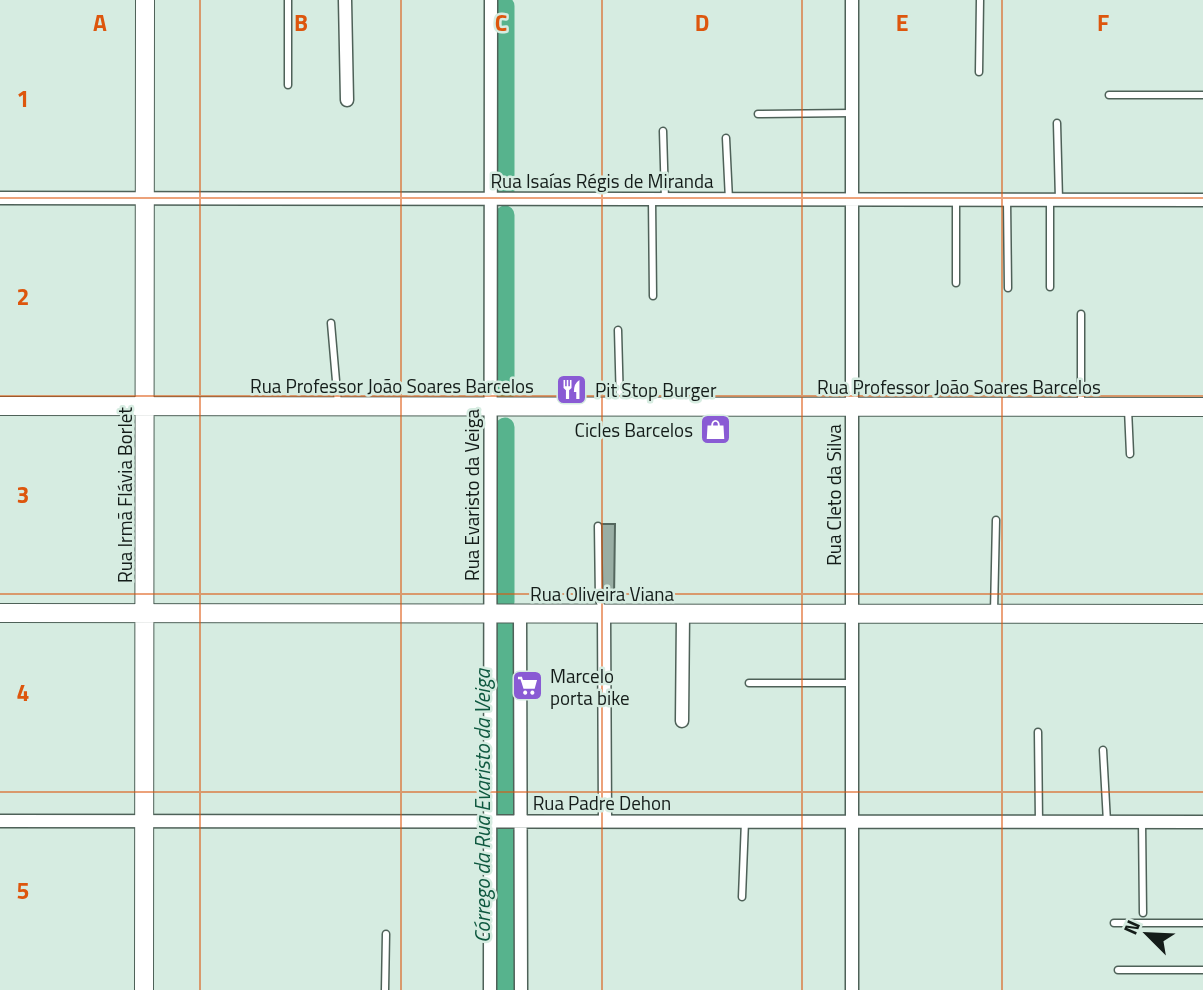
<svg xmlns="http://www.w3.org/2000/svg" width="1203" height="990" font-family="'Titillium Web',sans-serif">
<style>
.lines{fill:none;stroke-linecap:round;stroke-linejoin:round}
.river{stroke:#57b38d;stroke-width:19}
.building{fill:#99aea4;stroke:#54675e;stroke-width:2}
.lane-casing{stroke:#4e6158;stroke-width:9}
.street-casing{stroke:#4e6158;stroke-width:15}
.secondary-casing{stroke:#4e6158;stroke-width:20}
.lane{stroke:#fff;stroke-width:6}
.street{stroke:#fff;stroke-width:12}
.secondary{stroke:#fff;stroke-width:18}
.grid{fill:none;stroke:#dd560d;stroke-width:2;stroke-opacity:0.55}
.labels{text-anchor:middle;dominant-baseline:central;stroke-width:5;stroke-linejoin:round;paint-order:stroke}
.street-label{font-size:19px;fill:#141c19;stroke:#d6ece1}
.poi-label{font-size:19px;fill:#141c19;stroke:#d6ece1;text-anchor:start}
.water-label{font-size:21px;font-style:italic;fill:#0e583f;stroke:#d6ece1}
.grid-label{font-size:23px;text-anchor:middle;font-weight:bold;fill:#dd560d;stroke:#d6ece1;stroke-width:5;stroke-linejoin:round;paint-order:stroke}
</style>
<rect width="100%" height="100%" fill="#d6ece1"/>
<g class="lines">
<!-- river -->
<path class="river" d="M505,192v-186
M505,215v177
M505,427v175
M505,990v-367"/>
</g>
<!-- building -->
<path class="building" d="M601,524h14l-1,75 -14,-1z"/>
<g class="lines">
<defs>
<path id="lane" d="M979,72l1,-72
M288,85v-85
M1109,95h94
M758,114l94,-1
M1057,123l2,77
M663,131l2,69
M726,138l3,62
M652,200l1,96
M956,200v83
M1007,200l1,88
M1050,287v-87
M1081,314v91
M331,323l7,81
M618,330l2,75
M1128,409l2,45
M598,526l1,74 4,11
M994,612l2,-92
M749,683h103
M1038,732l1,90
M1103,750l4,72
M1142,822l1,91
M742,897l3,-76
M1114,923h89
M1118,970h85
M385,990l1,-56"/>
<path id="street" d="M345,0l2,100
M0,198l1203,2
M520,614l1,376
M604,614l1,207
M682,721l1,-107
M0,821l1203,1
M490,990l1,-990
M852,990v-990"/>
<path id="secondary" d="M0,406l1203,1
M0,613l1203,1
M144,990l1,-990"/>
</defs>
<!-- lane casing -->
<use href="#lane" class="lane-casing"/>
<!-- street casing -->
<use href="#street" class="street-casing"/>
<!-- secondary casing -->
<use href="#secondary" class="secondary-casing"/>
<!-- lane -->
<use href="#lane" class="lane"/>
<!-- street -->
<use href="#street" class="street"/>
<!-- secondary -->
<use href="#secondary" class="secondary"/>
</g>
<!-- grid -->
<path class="grid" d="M200,0v990M401,0v990M602,0v990M802,0v990M1002,0v990M0,198h1203M0,396h1203M0,594h1203M0,792h1203"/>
<!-- icons -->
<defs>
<symbol id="restaurant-square" viewBox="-11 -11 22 22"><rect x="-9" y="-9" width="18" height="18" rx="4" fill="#895bd4" stroke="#d6ece1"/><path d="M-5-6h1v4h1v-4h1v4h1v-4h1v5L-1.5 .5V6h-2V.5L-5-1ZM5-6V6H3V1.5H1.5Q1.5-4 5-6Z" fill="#fff"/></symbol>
<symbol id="shop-square" viewBox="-11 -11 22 22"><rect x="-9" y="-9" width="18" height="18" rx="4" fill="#895bd4" stroke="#d6ece1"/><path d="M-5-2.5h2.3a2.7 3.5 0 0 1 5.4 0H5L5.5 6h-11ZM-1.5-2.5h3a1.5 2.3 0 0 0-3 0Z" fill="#fff"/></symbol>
<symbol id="supermarket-square" viewBox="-11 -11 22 22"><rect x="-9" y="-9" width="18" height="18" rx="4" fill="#895bd4" stroke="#d6ece1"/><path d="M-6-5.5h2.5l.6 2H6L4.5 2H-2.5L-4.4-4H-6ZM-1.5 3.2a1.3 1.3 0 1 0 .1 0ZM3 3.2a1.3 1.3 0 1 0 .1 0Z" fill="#fff"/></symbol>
</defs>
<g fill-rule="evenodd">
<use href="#restaurant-square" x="554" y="372" width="35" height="35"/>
<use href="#shop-square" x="698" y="412" width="35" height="35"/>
<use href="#supermarket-square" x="510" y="668" width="35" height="35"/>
</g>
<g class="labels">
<!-- street labels -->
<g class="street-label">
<text x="602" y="180">Rua Isaías Régis de Miranda</text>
<text x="392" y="385">Rua Professor João Soares Barcelos</text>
<text x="959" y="386">Rua Professor João Soares Barcelos</text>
<text transform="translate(124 495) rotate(-90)">Rua Irmã Flávia Borlet</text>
<text transform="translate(471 495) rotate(-90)">Rua Evaristo da Veiga</text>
<text transform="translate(833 495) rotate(-90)">Rua Cleto da Silva</text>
<text x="602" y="593">Rua Oliveira Viana</text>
<text x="602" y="802">Rua Padre Dehon</text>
</g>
<!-- poi labels -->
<g class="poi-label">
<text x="595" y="389">Pit Stop Burger</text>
<text x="693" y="429" text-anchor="end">Cicles Barcelos</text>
<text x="550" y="675">Marcelo<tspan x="550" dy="22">porta bike</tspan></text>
</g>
<!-- water labels -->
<g class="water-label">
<text transform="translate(482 806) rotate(-90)">Córrego da Rua Evaristo da Veiga</text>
</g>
</g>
<g class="grid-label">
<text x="100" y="31">A</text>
<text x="301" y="31">B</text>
<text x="501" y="31">C</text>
<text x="702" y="31">D</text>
<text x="902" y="31">E</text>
<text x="1103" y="31">F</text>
<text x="23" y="107">1</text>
<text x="23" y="305">2</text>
<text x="23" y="503">3</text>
<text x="23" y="701">4</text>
<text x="23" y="899">5</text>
</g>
<!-- north arrow -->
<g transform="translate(1147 934) rotate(294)" stroke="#d6ece1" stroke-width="5" paint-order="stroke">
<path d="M0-5L12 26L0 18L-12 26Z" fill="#141c19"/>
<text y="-10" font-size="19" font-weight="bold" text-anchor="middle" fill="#141c19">N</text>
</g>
</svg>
